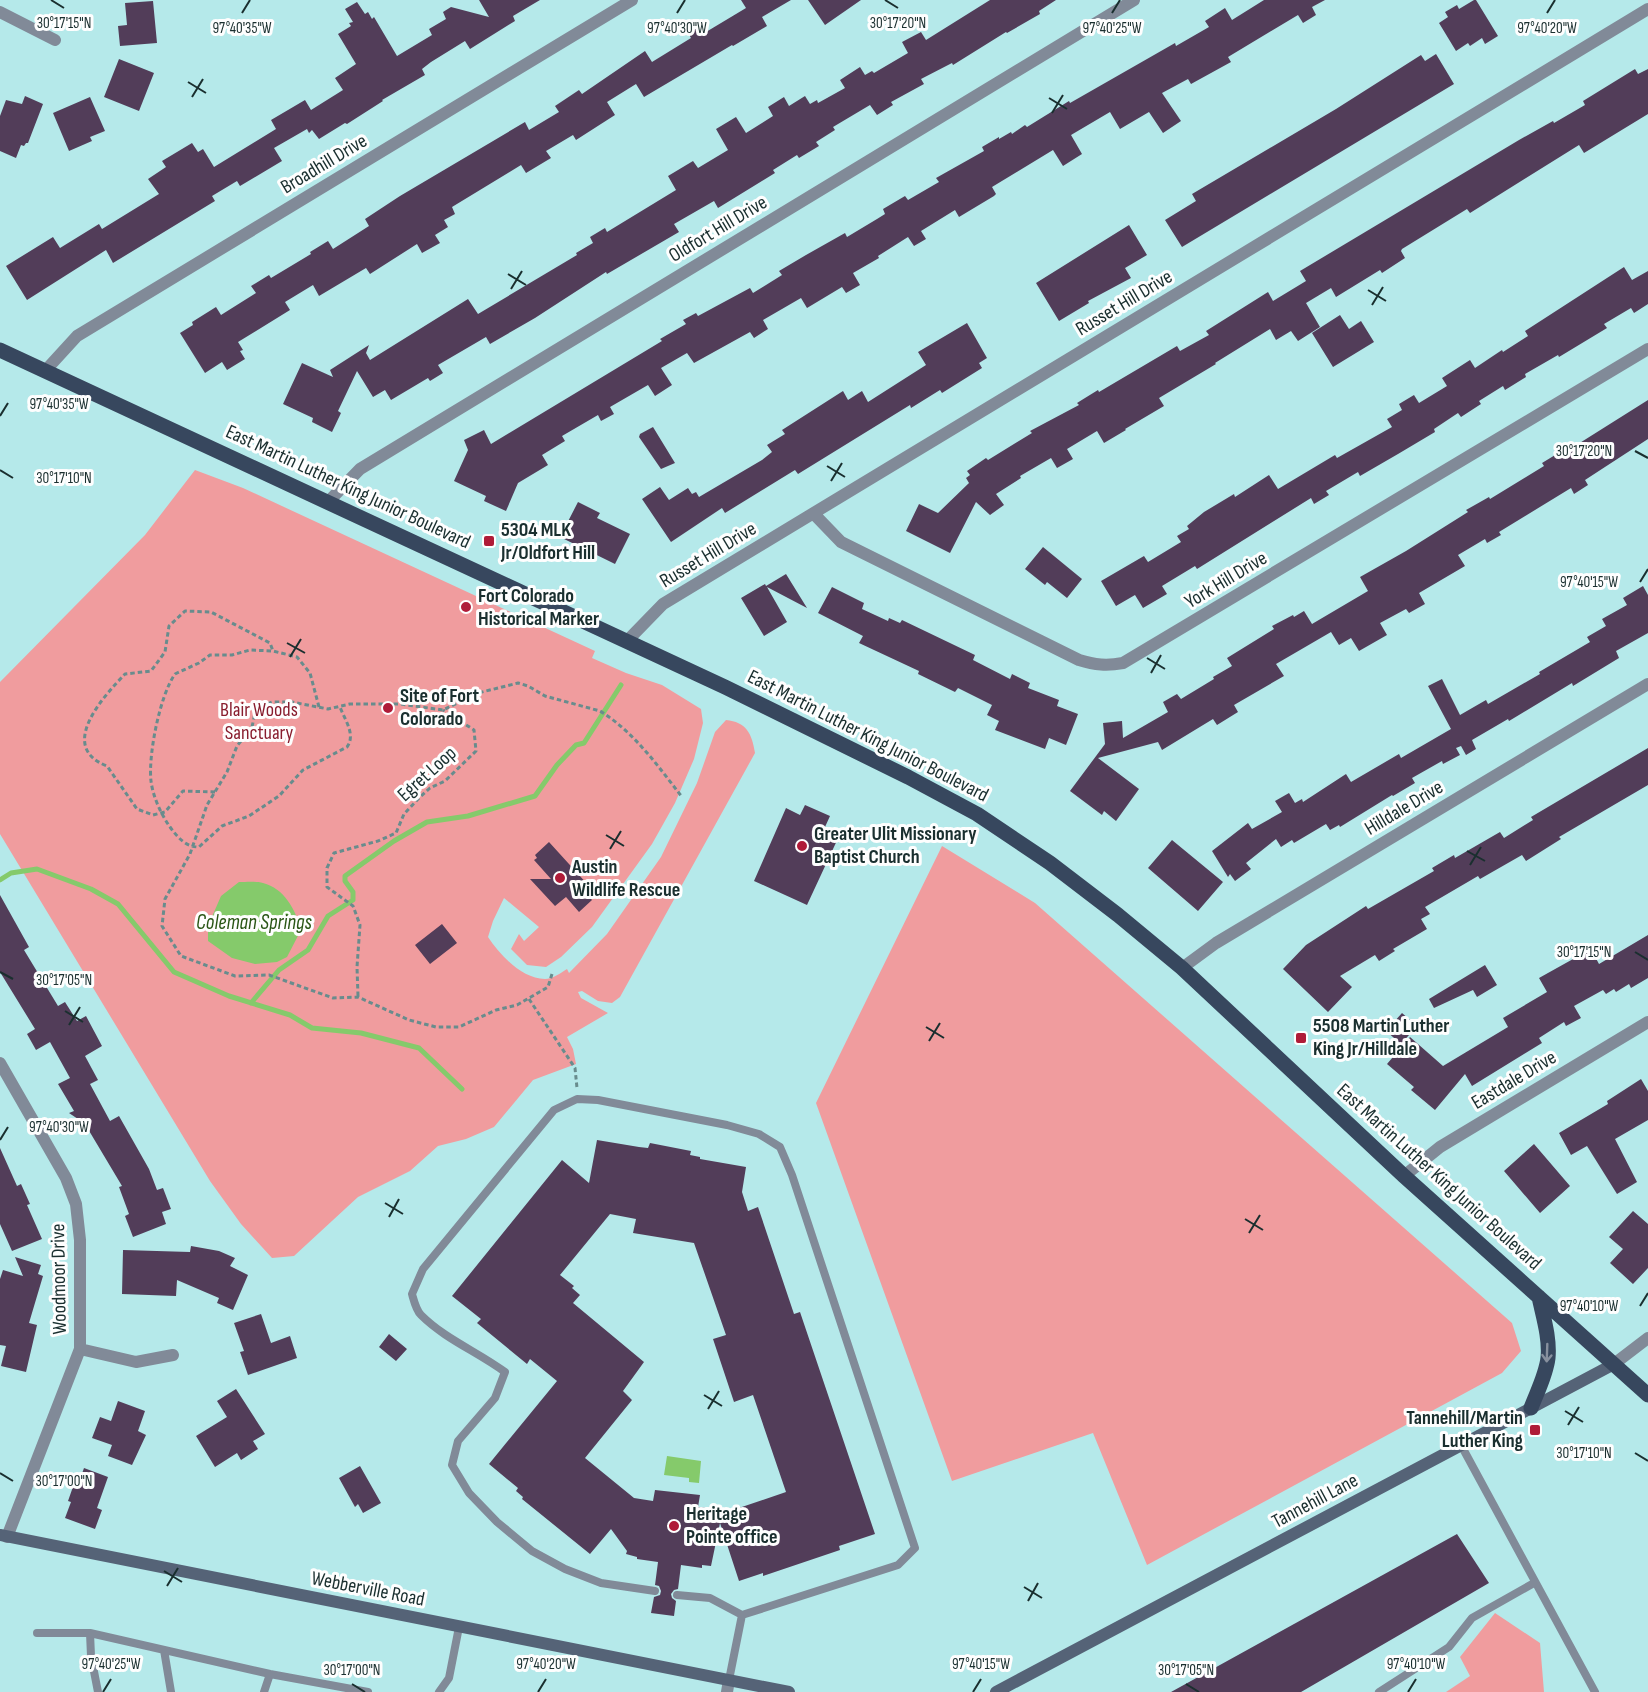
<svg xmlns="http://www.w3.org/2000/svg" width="1648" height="1692" font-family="'Sofia Sans Condensed',sans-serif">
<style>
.green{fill:#f09c9e}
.water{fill:#85ca6b}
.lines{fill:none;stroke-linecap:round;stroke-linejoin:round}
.stream{stroke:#85ca6b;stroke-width:5}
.building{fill:#523d59;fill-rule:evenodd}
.path{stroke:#688c8d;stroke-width:3;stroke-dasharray:4.5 3;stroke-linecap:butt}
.lane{stroke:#818a98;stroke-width:8}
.street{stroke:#818a98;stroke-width:12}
.secondary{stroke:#556377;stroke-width:12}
.primary{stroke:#37475e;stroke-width:15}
.oneway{stroke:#87909e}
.ticks{fill:none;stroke:#1a2f2f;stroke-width:2}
.poi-dot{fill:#af1b38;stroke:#fefefe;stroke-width:2}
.labels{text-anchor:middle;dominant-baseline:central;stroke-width:6;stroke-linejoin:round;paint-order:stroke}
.street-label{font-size:20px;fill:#1a2f2f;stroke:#fefefe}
.poi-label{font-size:20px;font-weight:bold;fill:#1a2f2f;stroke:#fefefe;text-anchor:start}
.park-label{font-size:20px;fill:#881d2e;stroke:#fefefe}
.water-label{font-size:21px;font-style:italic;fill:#2a5616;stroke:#fefefe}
.ticks-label{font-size:15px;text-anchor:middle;fill:#1a2f2f;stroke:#fefefe;stroke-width:6;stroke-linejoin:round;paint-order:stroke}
</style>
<rect width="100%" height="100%" fill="#b5e9ea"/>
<!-- green -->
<path class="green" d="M195,470l48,18 352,163 -3,7 34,15 36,12 39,24 2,14 -9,36 -19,44 -23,41 -60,83 -31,30 -15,10 -19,-2 -16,-16 8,-15 5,7 15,-14 -35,-29 -11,23 -5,16c12,18 34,42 57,42 7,0 16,-6 22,-10l2,4 38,-39 54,-77 36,-74 18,-51 11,-12c20,2 26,13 29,33l-135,244 -8,6 -14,-2 -16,-10 -4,1 3,6 27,15 -41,24 6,12 3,15 -43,16 -39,47 -28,12 -28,7 -28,25 -52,26 -64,59 -22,2 -31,-34 -31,-43 -210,-347v-152l145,-147z
M942,846l93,57 477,420 9,28 -19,22 -355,192 -54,-132 -141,48 -136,-378z
M1495,1613l45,30 4,49h-98l24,-16 -10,-19z"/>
<!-- water -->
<path class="water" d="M239,882c7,0 17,-1 24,1 21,5 33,27 38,47l-14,27 -10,5 -22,2 -23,-6 -24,-17v-15l13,-30z
M667,1456l34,5 -2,22 -10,-1v-4l-25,-3z"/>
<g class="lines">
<!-- stream -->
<path class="stream" d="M0,880l11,-7 26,-4 54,20 27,15 56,68 55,24 61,19 22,13 49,5 58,15 43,41
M251,1003l28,-33 29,-20 20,-34 25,-16v-8l-8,-11v-5l49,-35 33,-19 41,-6 67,-20 22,-31 19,-20 8,-2 37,-58"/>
</g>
<!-- building -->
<path class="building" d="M479,0h61l-27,16 2,5 -45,28 -5,-8 -34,21 -9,7 3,6 -43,25 1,1 -36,23 -2,-1 -26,16 -7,-9 -3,3 -2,-4 -33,19 8,13 -42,25 -3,-5 -25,15 3,5 -102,62 -7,-13 -79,50 -21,-34 47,-29 7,11 39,-24 3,5 57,-35 -11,-15 18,-12 -4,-6 30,-18 6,9 5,-3 11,18 62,-38 -5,-9 34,-20 6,10 32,-20 -8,-12 21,-14 -18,-30 13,-8 -2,-3 4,-1 -8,-13 12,-7 8,12 3,-2 4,7 2,-2 23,39 35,-21 -3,-6 17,-10 -3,-7 8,-5 38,10z
M741,0h50l-29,17 5,9 -34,20 -1,-1 -88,52 -8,-13 -29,18 8,13 -39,25 -3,-5 -27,16 5,7 -25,15 -5,-8 -69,42 3,7 -11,6 4,7 -13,8 5,8 -18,10 -5,-9 -47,30 -4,-6 -47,28 -6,-11 -28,17 5,8 -52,32 5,8 -3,1 5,8 -18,11 -5,-8 -17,11 -25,-40 13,-8 -1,-3 24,-15 5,8 35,-22 -5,-7 18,-11 2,3 40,-24 -1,-2 18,-11 5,8 36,-23 -4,-7 35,-23 125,-74 4,8 30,-18 -4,-6 24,-16 3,4 63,-43 7,11 39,-24 -4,-7 14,-8 5,9 40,-24z
M808,0h53l-36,25z
M990,0h66l-17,11 1,3 -33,19 -1,-1 -53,33 -1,-2 -31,16 3,5 -33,18 2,3 -16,10 -7,-10 -37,22 2,3 -19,12 3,4 -20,12 -2,-3 -24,15 2,3 -57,35 -4,-7 -40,23 5,8 -72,42 -1,-2 -71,46 -45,26 -4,-7 -48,28 5,8 -13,8 -2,-3 -37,22 -6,-10 -12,7 -16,-26 -19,40 3,2 -9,19 -20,-10 1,-4 -30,-14 19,-41 31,14 -3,-7 39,-25 -3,8 4,7 98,-61 10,15 99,-59 -1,-2 17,-10 -3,-6 15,-9 2,4 69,-42 -8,-14 25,-15 5,7 30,-18 -12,-21 20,-12 10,16 27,-17 -5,-9 16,-10 5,9 16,-10 5,8 7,-4 1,3 27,-15 -5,-8 20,-13 5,8 7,-4 2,2 34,-20 -6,-11 19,-10 5,8z
M1264,0h61l-13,7 4,8 -13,8 -5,-8 -70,42 3,5 -40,22 -3,-5 -26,14 19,28 -18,12 -14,-21 -29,17 -10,-17 -39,23 11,19 -19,12 -10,-16 -61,37 4,7 -2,2 -35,21 -4,-7 -34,21 5,8 -12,7 -6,-9 -30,19 1,2 -26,15 7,12 -14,8 -4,-6 -35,21 -6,-10 -38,22 5,9 -14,9 -4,-6 -56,31 -7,-10 -26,15 11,17 -17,11 -7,-11 -38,22 4,7 -13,7 -3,-6 -36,21 3,5 -23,14 6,10 -30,18 -12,28 -22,-10 2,-5 -32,-15 14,-31 -4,-10 20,-10 7,14 171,-103 -2,-2 26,-15 -3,-4 13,-7 2,3 52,-28 3,5 29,-18 -3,-4 27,-16 39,-22 2,4 30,-18 8,-5 -2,-5 22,-13 3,4 31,-18 -3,-4 48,-27 -2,-4 17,-10v2l12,-7 1,2 13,-9 2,2 42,-26 1,2 105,-60 1,3 33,-19 -4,-6 20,-13 7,12z
M1474,0h2l22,36 -13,8 -3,-6 -12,8 -2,-3 -12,8 -17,-28 9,-6 -3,-5 12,-7 2,4z
M153,1l4,42 -37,3 -2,-20 9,-1 -2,-22z
M1436,54l18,30 -272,163 -17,-27 31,-19 -4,-7 144,-85 85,-54 4,6z
M119,59l35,14 -15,38 -35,-14z
M1635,69l3,5 10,-5v45l-64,39 -5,-8 -109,68 -3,-4 -65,40 -1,2 4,7 -23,15 -2,-3 -44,27 -5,-9 -25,15 14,24 -22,14 -7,-10 -15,9 -6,-11 -55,34 1,1 -57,34 5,8 -39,23 1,1 -22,13 -7,-12 -30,18 6,10 -16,9 -6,-10 -31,18 1,2 -25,16 8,11 -14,10 -14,-13 -26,51 -44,-22 13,-27 19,9 31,-30 -3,-5 4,-3 -3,-4 19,-13 2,2 44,-27 -2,-2 49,-26 -2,-2 8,-5 13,-8 1,2 78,-46 3,5 29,-16 -3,-4 62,-39 5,9 33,-20 -6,-10 219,-131 34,-19 1,2 31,-18 -2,-4z
M25,96l18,8 -15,39h-2l-2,3 -3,-1 -5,13 -16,-7v-35l6,-16 16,4z
M90,97l15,34 -15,6 2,4 -23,10 -16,-38z
M1129,225l18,30 -22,13 6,10 -43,23 1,2 -30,18 -23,-38z
M1624,267l8,13 16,-9v33l-14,9 -3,-5 -27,16 3,4 -48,29 -1,-2 -33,19 1,3 -21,13 -2,-4 -24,15 2,3 -20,13 -3,-4 -24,16 1,3 -37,22 -38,22 -2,-4 -32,19 3,4 -15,9 -3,-6 -114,71 -2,-3 -33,20 5,8 -24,14 -8,-13 -19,11 -15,-25 43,-25 4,6 33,-20 -4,-6 12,-7 -2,-3 17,-14 30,-18 1,3 34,-22 9,14 57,-34 2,3 55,-31 -5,-8 15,-9 -3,-6 15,-9 5,8 28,-17 -5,-8 28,-18 5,8 27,-18 1,2 25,-16 -3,-5z
M1340,315l9,14 12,-8 13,21 -41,25 -21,-34z
M967,323l20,35 -8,5 3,5 -40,25 -2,-3 -29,18 -1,-3 -112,69 -3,-4 -70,43 -3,-5 -51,34 -29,-43 18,-12 9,13 19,-12 4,6 4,-2 3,5 63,-37 10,-8 -5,-7 18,-11 -3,-4 61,-39 5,9 14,-9 6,11 58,-37 -8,-13z
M1648,400v39l-63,41 3,5 -14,9 -3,-6 -72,44 2,3 -14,8 -2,-4 -27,16 7,11 -46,27 6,11 -16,9 -3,-4 -26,14 7,12 -28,16 -8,-13 -12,7 -8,-13 -55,32 8,12 -50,29 4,7 -21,13 -4,-6 -51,31 -4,-8 -60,16 41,31 -23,32 -12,-10 -2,4 -32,-24 35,-47 -2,-21 19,-2 1,17 45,-26 -5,-10 14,-8 4,5 33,-20 -1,-2 19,-11 -5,-8 47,-29 -2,-3 21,-11 1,2 10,-6 8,13 56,-33 -8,-14 46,-26 62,-39 -2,-2 23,-13 1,2 54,-33 -2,-3 23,-14 2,2z
M653,427l22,36 -14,6 -22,-32 1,-3z
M578,502l22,11 -3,5 33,16 -15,30 -55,-27z
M1043,547l39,32 -15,19 -20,-16 -2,3 -20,-16z
M786,574l21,34 -40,-21 20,35 -23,14 -23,-38 24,-14 1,2z
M1643,586l5,9v38l-32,18 3,7 -46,28 -1,-3 -63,38 -1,-2 -36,21 4,9 -10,6 -5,-9 -5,2 4,7 -17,9 -1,-3 -30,17 3,5 -22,13 -1,-1 -52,32 -1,-2 -9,5 -4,-6 -32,19 -2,-3 -11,7 -5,-8 -30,24 5,6 -16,12 -5,-7 -2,3 -16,-26 36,-28 4,6 30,-17 -7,-11 14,-8 6,10 7,-4 1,3 43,-28 5,8 48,-28 2,4 50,-29 -23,-43 14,-7 18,36 26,-15 2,4 52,-30 -1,-2 51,-30 -3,-5 19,-11 -4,-7 25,-14 -4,-7z
M832,587l32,16 -2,6 26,12 1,-3 11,5 2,-3 73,35 -2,5 37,19 2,-5 18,9 -2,5 31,12 -2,6 21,8 -12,31 -17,-7 -4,11 -50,-19 4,-9 -12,-6 5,-10 -34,-17 -3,4 -37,-18 1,-3 -60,-28 4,-7 -45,-23z
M1648,748v37l-89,52 2,2 -35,22 -4,-6 -42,24 -2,-3 -53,31 5,7 -9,5 6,10 -34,20 2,2 -16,10 -4,-6 -35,21 12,11 -24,25 -45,-43 23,-24 60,-39 2,3 66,-38 -2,-3 22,-13 1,3 45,-26 4,6 29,-18 -2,-3z
M805,805l25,11 -5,11 15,7 -33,71 -53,-24 32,-73 14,7z
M1172,840l51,42 -25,29 -50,-43z
M549,842l40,44 -5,5 8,9 -13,12 -13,-15 -11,9 -25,-27h21l-17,-19 3,-2 -2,-3z
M0,895l29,52 -5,3 34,56 7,-4 12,19 9,-5 16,30 -17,10 13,24 -8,4 20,37 9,-5 30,53 8,21 6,-2 8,21 -9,3 4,12 -33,13 -8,-21 4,-2 -10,-27 3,-1 -37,-62 -3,2 -4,-7 -9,-6 5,-2 -16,-27 12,-6 -20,-36 -14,8 -9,-16 8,-5 -35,-57z
M442,924l15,19 -27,21 -15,-19z
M1648,935v43l-17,10 -2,-4 -13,8 -2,-3 -8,5 -3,-4 -29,16 7,12 -15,8 -2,-4 -25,16 3,5 -70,43 -7,-12 -30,36 -24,-20 3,-3 -27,-23 23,-27 33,29 65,-39 -5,-9 44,-26 -8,-14 52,-29 8,15z
M1485,965l12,20 -20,12 -4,-7 -39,18 -5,-9z
M1402,1013l15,13 -16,18 -15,-13z
M1641,1079l7,12v29l-33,19 22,43 -20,12 -30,-48 -16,9 -12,-22 49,-29 -1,-3z
M597,1140l42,7 9,1 2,-5 41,8 -1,4 10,2v2l46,8 -4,25 6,19 10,-4 36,107 6,-2 75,222 -36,12 1,4 -77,26v-3l-24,8 -19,-58 -9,43 -9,-1v3l-21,-3 -3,24 -4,1 -3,4 1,4 4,3 -2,15 -23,-3 3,-16 6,-2 1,-4 -2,-5 -4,-1 3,-23 -21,-3v-2l-11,-3 1,-3 -16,-22 -21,25 -68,-55 1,-2 -7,-6 2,-3 -29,-24 68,-83 -27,-22 -3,5 -50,-41 4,-4 -29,-23 110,-136 27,23zM610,1214l26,5 -3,14 61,10 32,92 -13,4 21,63 19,-7 33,97 -56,19 -32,-4 2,-12 -45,-5 -2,11 -19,-3 -49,-40 47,-58 -9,-9 21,-29 -71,-59 7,-8 -8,-7 2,-2 -14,-11z
M1534,1144l36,42 -30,27 -36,-42z
M0,1148l17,38 4,-2 9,20 -3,1 15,34 -30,12 -12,-27z
M1633,1211l15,13v44l-15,16 -23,-21 13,-14 -14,-12z
M191,1246l28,5 16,7 -5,8 18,9 -15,35 -16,-7 2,-5 -42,-18 -1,16 -54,-2 1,-44 67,2z
M15,1257l26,8 -3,9 5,2 -14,47 8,2 -11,47 -25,-6 5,-20 -6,-1v-66l3,-9 20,6z
M261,1314l10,29 19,-7 7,22 -49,17 -8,-23 4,-1 -10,-28z
M389,1334l18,15 -11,12 -17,-14z
M236,1389l29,45 -12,7 5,8 -17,11 -4,-7 -22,14 -19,-31 31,-19 -10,-16z
M118,1401l27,10 -7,20 8,4 -14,30 -24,-9 4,-11 -20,-7 8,-21 11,4z
M360,1466l21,37 -18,10 -5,-9 -3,3 -16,-29z
M84,1468l24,9 -11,31 5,2 -7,19 -30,-11 6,-16 -3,-1 7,-20 4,1z
M1457,1534l32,49 -188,109h-130z"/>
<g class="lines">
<!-- path -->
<path class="path" d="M319,707l-9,-34 -13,-16 -24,-6 -23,-1 -18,5h-22l-11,8 -24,11c-15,21 -27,81 -24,107 2,16 10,33 19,46 8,11 16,20 29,20l23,-21 27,-10 30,-20 24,-26 44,-23c9,-12 -2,-27 -7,-40
M215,792l-32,-1 -18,21 -12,3 -16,-6 -30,-43c-50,-19 -4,-69 18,-92l26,-3 14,-19 4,-26 16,-15 26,1 59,31 3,8
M552,974l-4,13 -31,18 -21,5 -37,17h-23l-27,-7 -51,-23 -25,1 -64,-23 -34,1 -54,-20 -19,-30 3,-27 25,-45 17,-49 20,-33 10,-26 15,-19 3,-14 6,-6 11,-5h20l36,7 22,-5h50l43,6 35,-17 40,-10 10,3 17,10 55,15c34,21 58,55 82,86
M358,996l-1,-29 3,-42 -7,-19 -26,-19v-19l7,-15 44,-12 18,-8 8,-19 15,-16 11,-10 15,-7 31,-30 -2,-21 -31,-20
M529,999l46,69 2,20"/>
<!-- lane -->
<path class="lane" d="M1461,1445l134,247
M655,1591l-54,-8 -36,-14 -33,-18 -35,-29 -28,-29 -17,-28 6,-24 37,-43 10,-26c-27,-20 -60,-33 -84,-57 -5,-5 -7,-14 -9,-21l11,-25 131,-159 23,-11 21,1 129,25 32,9 21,13 12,28 123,373 -17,17 -156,50 -13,65
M677,1595l33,3 32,17
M37,1633h53
M164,1650l7,42
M98,1692l-7,-36 -1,-23 180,41 98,18
M264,1692l6,-18
M439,1692l10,-14 10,-51
M1379,1692l70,-45 23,-29 62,-35"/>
<!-- street -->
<path class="street" d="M0,12l55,28
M45,371l32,-35 555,-336
M329,501l31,-32 774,-469
M814,514l27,28 238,118c16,5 28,6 44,3l525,-314
M627,641l36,-37 985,-595
M1182,968l34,-25 432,-259
M0,1063l66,115 10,26 4,36v109l-73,188
M1404,1176l36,-29 208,-125
M80,1349l56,13 37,-7
M1614,1364l34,-26
M727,1692l2,-12"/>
<!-- secondary -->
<path class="secondary" d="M0,1535l789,157
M996,1692l618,-328"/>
<!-- primary -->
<path class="primary" d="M0,350l725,337 183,90 69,37 73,49 68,52 64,53 222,208 244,219
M1531,1408c6,-16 15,-33 17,-50 2,-20 -5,-42 -9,-61"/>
</g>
<!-- one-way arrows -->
<defs><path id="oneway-shaft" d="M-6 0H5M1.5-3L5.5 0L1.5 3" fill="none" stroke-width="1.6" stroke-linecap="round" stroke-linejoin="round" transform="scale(1.5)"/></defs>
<use class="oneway" href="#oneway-shaft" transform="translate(1547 1353) rotate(92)"/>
<!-- ticks -->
<path class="ticks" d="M51,0l13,8M885,0l13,8M242,13l8,-13M677,13l8,-13M1112,13l8,-13M1547,13l8,-13M188,82l18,11M192,97l11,-18M1049,98l18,11M1052,113l11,-18M508,274l18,11M511,289l11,-18M1368,290l18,11M1372,305l11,-18M0,416l8,-13M1635,451l13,7M827,466l18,11M0,470l13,8M831,481l11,-18M1640,582l8,-13M287,643l18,10M290,657l11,-18M1147,658l18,11M1151,673l10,-18M606,835l18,11M610,849l11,-18M1467,851l18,10M1470,865l11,-18M1635,952l13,8M0,972l13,7M65,1011l18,11M69,1025l11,-18M926,1027l18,11M929,1041l11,-18M0,1140l8,-13M385,1203l18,11M389,1217l10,-18M1245,1219l18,11M1249,1233l11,-18M1640,1306l8,-13M704,1395l18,11M708,1409l11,-18M1565,1411l18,11M1568,1425l11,-18M1635,1453l13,8M0,1473l13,8M164,1571l18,11M167,1586l11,-18M1024,1587l18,11M1028,1601l10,-18M352,1684l13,8M1186,1684l13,8M103,1692l8,-13M538,1692l8,-13M973,1692l8,-13M1408,1692l8,-13"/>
<!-- markers -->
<g class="poi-dot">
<rect x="483" y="535" width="12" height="12" rx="3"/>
<circle cx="466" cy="607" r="6"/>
<circle cx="388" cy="708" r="6"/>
<circle cx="802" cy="846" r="6"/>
<circle cx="560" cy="878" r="6"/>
<rect x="1295" y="1032" width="12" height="12" rx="3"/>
<rect x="1529" y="1424" width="12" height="12" rx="3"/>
<circle cx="674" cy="1526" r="6"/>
</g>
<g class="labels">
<!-- street labels -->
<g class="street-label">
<text transform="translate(324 164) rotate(-31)">Broadhill Drive</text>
<text transform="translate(718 229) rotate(-31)">Oldfort Hill Drive</text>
<text transform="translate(1124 303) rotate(-31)">Russet Hill Drive</text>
<text transform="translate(348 487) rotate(25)">East Martin Luther King Junior Boulevard</text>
<text transform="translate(708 555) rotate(-31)">Russet Hill Drive</text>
<text transform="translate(1226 580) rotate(-31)">York Hill Drive</text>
<text transform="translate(868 736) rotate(27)">East Martin Luther King Junior Boulevard</text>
<text transform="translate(427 774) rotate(-42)">Egret Loop</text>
<text transform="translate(1404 808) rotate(-31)">Hilldale Drive</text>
<text transform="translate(1514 1080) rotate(-31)">Eastdale Drive</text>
<text transform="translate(1439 1177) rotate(42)">East Martin Luther King Junior Boulevard</text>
<text transform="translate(59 1279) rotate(-91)">Woodmoor Drive</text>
<text transform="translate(1315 1501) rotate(-28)">Tannehill Lane</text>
<text transform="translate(368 1589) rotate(11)">Webberville Road</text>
</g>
<!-- poi labels -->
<g class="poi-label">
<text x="501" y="530">5304 MLK<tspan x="501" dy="23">Jr/Oldfort Hill</tspan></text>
<text x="478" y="596">Fort Colorado<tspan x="478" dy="23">Historical Marker</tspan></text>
<text x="400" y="696">Site of Fort<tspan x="400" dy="23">Colorado</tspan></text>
<text x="814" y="834">Greater Ulit Missionary<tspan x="814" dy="23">Baptist Church</tspan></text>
<text x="572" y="867">Austin<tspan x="572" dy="23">Wildlife Rescue</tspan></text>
<text x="1313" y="1026">5508 Martin Luther<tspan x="1313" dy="23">King Jr/Hilldale</tspan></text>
<text x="1523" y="1418" text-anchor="end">Tannehill/Martin<tspan x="1523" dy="23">Luther King</tspan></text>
<text x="686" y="1514">Heritage<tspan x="686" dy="23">Pointe office</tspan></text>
</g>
<!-- park labels -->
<g class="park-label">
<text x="259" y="710">Blair Woods<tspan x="259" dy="23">Sanctuary</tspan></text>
</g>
<!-- water labels -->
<g class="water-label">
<text x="254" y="922">Coleman Springs</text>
</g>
</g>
<g class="ticks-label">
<text x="64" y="28">30°17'15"N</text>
<text x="898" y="28">30°17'20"N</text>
<text x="242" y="33">97°40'35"W</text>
<text x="677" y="33">97°40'30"W</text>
<text x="1112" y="33">97°40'25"W</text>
<text x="1547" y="33">97°40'20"W</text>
<text x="59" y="409">97°40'35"W</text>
<text x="1584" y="456">30°17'20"N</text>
<text x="64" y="483">30°17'10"N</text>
<text x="1589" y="587">97°40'15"W</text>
<text x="1584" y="957">30°17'15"N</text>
<text x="64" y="985">30°17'05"N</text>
<text x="59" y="1132">97°40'30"W</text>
<text x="1589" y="1311">97°40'10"W</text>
<text x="1584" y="1458">30°17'10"N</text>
<text x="64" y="1486">30°17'00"N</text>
<text x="111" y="1669">97°40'25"W</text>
<text x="546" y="1669">97°40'20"W</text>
<text x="981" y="1669">97°40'15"W</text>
<text x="1416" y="1669">97°40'10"W</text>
<text x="352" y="1675">30°17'00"N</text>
<text x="1186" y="1675">30°17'05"N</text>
</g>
</svg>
